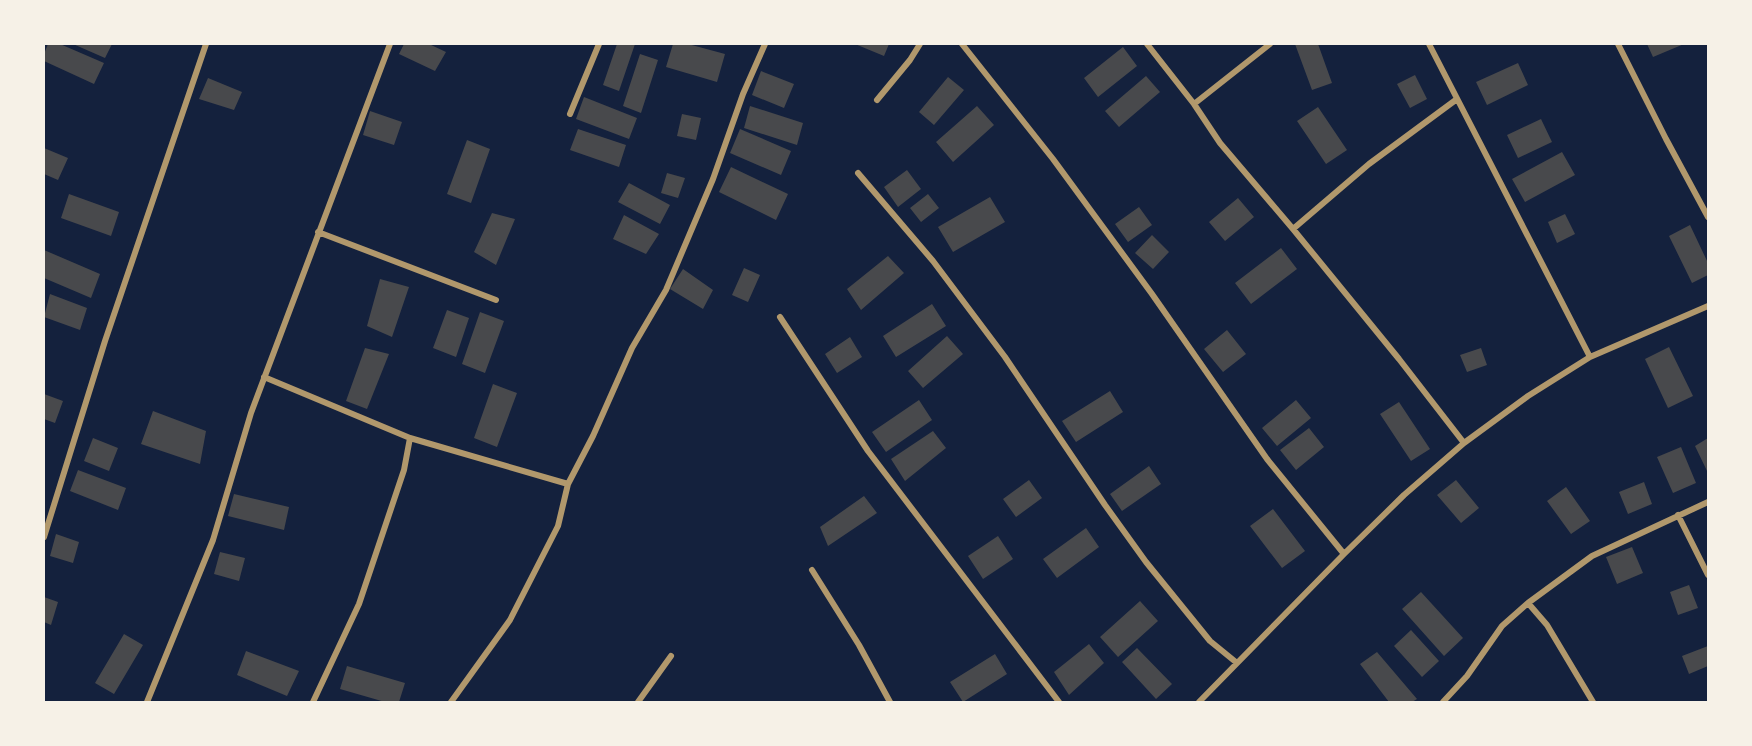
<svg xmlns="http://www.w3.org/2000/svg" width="1752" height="746" font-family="'Roboto Condensed',sans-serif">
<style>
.building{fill:#48494c}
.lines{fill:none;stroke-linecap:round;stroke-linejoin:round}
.minor{stroke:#b1986c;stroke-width:6}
</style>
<rect width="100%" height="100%" fill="#14213d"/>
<!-- building -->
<path class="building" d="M48,44h12l44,19 -10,21 -50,-23v-7z
M73,44h39l-7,14z
M404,44h25l17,8 -11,19 -36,-17z
M617,44h18l-16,47 -16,-6z
M673,44h15l37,10 -8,28 -51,-15z
M855,44h34l-5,12z
M1295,44h23l14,39 -20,7z
M1647,44h37l-31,13z
M1123,47l14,19 -39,31 -14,-19z
M640,54l18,6 -17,53 -18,-7z
M1518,63l10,22 -41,20 -11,-23z
M761,71l33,13 -10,24 -32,-13z
M1415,75l12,24 -17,9 -13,-24z
M1146,76l14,16 -41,35 -14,-16z
M948,77l16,13 -30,35 -15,-13z
M208,78l34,14 -8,18 -35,-11z
M584,97l53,21 -8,21 -53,-20z
M750,106l53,17 -6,22 -53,-17z
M977,106l17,19 -41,37 -17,-20z
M1318,107l29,43 -21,14 -29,-43z
M370,111l32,11 -8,23 -31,-10z
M682,114l19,4 -5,22 -19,-4z
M1541,119l11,23 -34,16 -11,-23z
M578,129l48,16 -7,22 -49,-17z
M740,129l51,22 -10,24 -51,-22z
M467,140l23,9 -19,54 -24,-9z
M44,148l24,10 -10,22 -14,-6z
M1562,152l13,23 -50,27 -13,-23z
M731,167l57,27 -12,26 -57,-28z
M907,170l14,19 -23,18 -14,-20z
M667,173l18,5 -7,20 -17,-5z
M629,183l41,22 -10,19 -42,-22z
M69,194l50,18 -8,24 -50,-18z
M928,194l11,14 -18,14 -11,-14z
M990,197l15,25 -52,30 -15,-25z
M1238,198l16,19 -29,24 -16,-19z
M1139,207l13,18 -24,17 -13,-18z
M492,213l23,6 -19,46 -22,-13z
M1565,214l10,20 -18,9 -9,-21z
M624,215l35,19 -13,20 -33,-15z
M1690,225l18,38v12l-16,8 -23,-47z
M1152,235l17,17 -16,17 -18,-16z
M1281,248l16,21 -46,35 -16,-21z
M44,250l56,24 -9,24 -47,-20z
M888,256l16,17 -43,37 -14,-21z
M744,268l16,7 -12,27 -16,-7z
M683,269l30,21 -10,19 -33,-20z
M380,279l29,8 -17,50 -25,-11z
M50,294l37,14 -7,22 -36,-13z
M932,304l14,22 -50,31 -13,-21z
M447,310l22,8 -13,39 -23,-9z
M480,312l24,9 -19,52 -23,-9z
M1227,330l19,24 -23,18 -19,-23z
M947,336l16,18 -40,34 -15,-17z
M850,337l12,20 -25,16 -12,-19z
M1669,347l24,49 -25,12 -23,-49z
M365,348l24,6 -22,55 -21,-8z
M1481,348l6,17 -20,7 -7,-17z
M493,384l24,9 -20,54 -23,-9z
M1110,391l13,21 -47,30 -14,-21z
M44,394l19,7 -8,22 -11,-4z
M919,400l13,20 -46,32 -14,-20z
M1296,400l15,18 -34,28 -15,-18z
M1399,402l31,47 -19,12 -31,-47z
M153,411l53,20 -6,33 -59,-20z
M1309,428l15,19 -28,23 -16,-20z
M933,431l13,17 -41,33 -14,-22z
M93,438l25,10 -9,23 -25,-10z
M1708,438v35l-13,-27z
M1681,447l15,36 -23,10 -16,-36z
M1149,466l12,18 -39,27 -12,-17z
M78,470l48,18 -8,22 -48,-19z
M1029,480l13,18 -26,19 -13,-18z
M1456,480l23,28 -18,15 -24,-28z
M1644,482l8,22 -24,10 -9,-22z
M1566,487l24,34 -19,13 -24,-33z
M234,494l55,13 -5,23 -56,-14z
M864,496l13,17 -49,33 -8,-19z
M1273,509l32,42 -23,17 -32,-42z
M1086,528l13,19 -42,31 -14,-19z
M56,534l23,8 -6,21 -23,-7z
M998,536l15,23 -30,20 -15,-23z
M1632,547l11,26 -26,11 -11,-27z
M220,552l25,6 -6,23 -25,-7z
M1689,585l9,23 -20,7 -8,-23z
M1421,592l42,46 -19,18 -42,-47z
M44,597l14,5 -7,23 -7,-3z
M1140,601l18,20 -40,36 -18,-20z
M1411,630l28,31 -17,16 -28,-31z
M124,634l19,11 -29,49 -19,-11z
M1089,644l15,19 -35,32 -15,-23z
M1708,646v20l-19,8 -7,-18z
M1137,648l35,36 -16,15 -34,-37z
M246,651l53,20 -12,25 -50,-21z
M1377,652l40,47 -5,3h-23l-29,-38z
M995,654l12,20 -44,28 -13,-20z
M347,666l58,17 -6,19h-14l-45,-13z"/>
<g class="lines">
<!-- minor -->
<path class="minor" d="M962,44l91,115 99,135 115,165 77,95
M1147,44l47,60 26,39 73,86 106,130 65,84
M1429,44l161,313
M1618,44l48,95 42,78
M877,100l33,-40 10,-16
M1194,104l76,-60
M570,114l29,-70
M858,173l75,88 72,96 100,148 41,57 64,79 27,22
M1293,229l76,-65 88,-65
M318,232l178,68
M780,317l88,134 191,251
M264,377l146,61 158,46
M1678,515l30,60
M44,537l61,-196 101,-297
M812,570l47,75 31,57
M1528,603l19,22 46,77
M147,702l66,-162 38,-127 139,-369
M313,702l46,-98 45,-134 6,-32
M451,702l59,-82 48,-94 10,-42 25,-48 39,-88 34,-58 47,-111 30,-85 22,-50
M638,702l33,-46
M1199,702l145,-148 60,-59 60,-52 64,-47 62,-39 118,-51
M1443,702l24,-26 35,-50 26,-23 64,-47 116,-54"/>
</g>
<!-- border -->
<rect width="1752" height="746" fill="none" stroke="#f6f1e7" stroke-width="90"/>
</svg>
